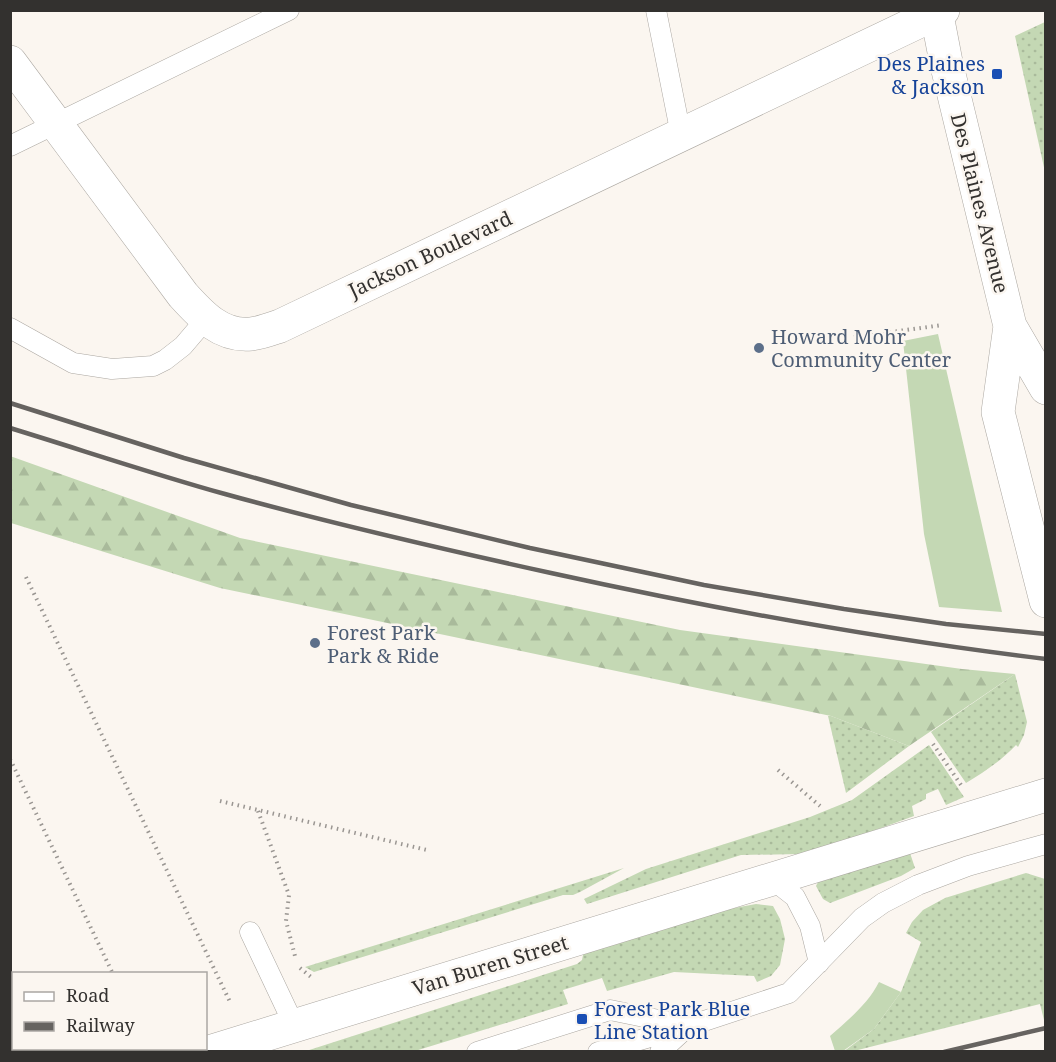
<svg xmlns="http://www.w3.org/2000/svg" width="1056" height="1062" font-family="'Noto Serif',serif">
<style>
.grass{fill:url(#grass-dots)}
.forest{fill:url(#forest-firs)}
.garden{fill:#c4d8b4}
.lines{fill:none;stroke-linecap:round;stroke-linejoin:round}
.lane-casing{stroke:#aba7a1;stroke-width:21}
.street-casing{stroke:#aba7a1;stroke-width:34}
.secondary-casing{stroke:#aba7a1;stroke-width:34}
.path{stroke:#9a9692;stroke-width:4;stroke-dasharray:1.5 4.5;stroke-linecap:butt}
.lane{stroke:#fff;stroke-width:20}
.street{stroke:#fff;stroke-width:33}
.secondary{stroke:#fff;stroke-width:33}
.rail{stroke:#666360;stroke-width:4.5}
.transit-dot{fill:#1a4fb4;stroke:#fbf6f0;stroke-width:2}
.service-dot{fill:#5c6f8a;stroke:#fbf6f0;stroke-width:2}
.labels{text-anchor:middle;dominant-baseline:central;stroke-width:5;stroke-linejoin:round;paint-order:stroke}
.transit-label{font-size:20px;fill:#164399;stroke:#fbf6f0;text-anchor:end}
.street-label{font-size:20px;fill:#33312f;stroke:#fbf6f0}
.service-label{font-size:20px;fill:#4e5e75;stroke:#fbf6f0;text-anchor:start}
</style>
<defs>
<pattern id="grass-dots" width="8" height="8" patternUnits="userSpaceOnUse" patternTransform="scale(1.5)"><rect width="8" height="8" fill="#c4d8b4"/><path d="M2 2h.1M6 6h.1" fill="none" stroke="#a9ba9b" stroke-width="1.8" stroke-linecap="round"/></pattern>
<pattern id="forest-firs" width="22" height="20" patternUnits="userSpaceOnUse" patternTransform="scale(1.5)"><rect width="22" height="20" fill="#c4d8b4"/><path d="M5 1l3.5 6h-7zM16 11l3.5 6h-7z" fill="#a9ba9b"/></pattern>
</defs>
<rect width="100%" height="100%" fill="#fbf6f0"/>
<!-- grass -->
<path class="grass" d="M1045,22v150l-30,-136z
M1015,674l12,48 -3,13 -6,12 -2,-2c-15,16 -32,27 -50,38l-35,-51z
M828,716h3l78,30 -63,47z
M929,745l35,52 -18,8 -8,-16 -12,5v5l-14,7 2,10 -44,16 -70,22 -59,1 -154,49 -3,-5 62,-30 164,-52 42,-17z
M910,853l5,15 -14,8 -71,27 -7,-4 -7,-13 2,-4z
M624,868l-44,24 -7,3h-10l-249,77 -9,-5z
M1026,873l19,6v141h-1l-4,-16 -186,47 -11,1 31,-23 27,-37 20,-50 -15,-9 6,-11 11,-12 22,-12z
M756,904l17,2 7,13 5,20 -5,26 -9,11 -14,6 -3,-6 -80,-4 -67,19 -5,-13 -39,12 5,14 -153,47 -112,1 274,-88 5,-4 2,-10 150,-42z"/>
<!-- forest -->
<path class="forest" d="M10,456l230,82 440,92 282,39 53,5 -106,72 -78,-30 -611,-128 -209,-65z"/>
<!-- garden -->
<path class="garden" d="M938,334l64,278 -63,-5 -15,-73 -21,-193z
M879,982l22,10 -27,37 -31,22h-8l-5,-15c18,-16 38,-32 49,-54z"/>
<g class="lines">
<defs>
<path id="lane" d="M656,10l25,125
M10,146l279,-136
M10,328l63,35 39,6 41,-3 12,-6 18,-14 23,-27
M772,879l23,18 15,29 9,37
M250,932l44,93
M10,1047l4,-1
M92,1048l1,4
M477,1052l133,-42 73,15
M598,1052l91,-26 100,-33 73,-75 21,-15 35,-18 50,-19 78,-22
M660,1052l24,-22"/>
<path id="street" d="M209,1052l837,-257"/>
<path id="secondary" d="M936,10l10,52 64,264 36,62
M10,62l173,233c18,20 38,42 68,39 10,-1 20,-5 29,-8l663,-316
M1010,326l-12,86 48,189"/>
</defs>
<!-- lane casing -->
<use href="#lane" class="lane-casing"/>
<!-- street casing -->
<use href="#street" class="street-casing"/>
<!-- secondary casing -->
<use href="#secondary" class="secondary-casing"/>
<!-- path -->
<path class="path" d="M854,337l89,-12
M26,577l205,427
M933,744l28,41
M10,759l103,215
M778,770l42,36
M220,801l207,49
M258,811l31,84 -3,26 9,35
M300,968l11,9
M10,988l4,7"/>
<!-- lane -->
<use href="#lane" class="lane"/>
<!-- street -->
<use href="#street" class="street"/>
<!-- secondary -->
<use href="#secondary" class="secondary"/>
<!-- rail -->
<path class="rail" d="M10,403l174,55 167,47 179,43 174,37 140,24 102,15 100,10
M10,428c72,22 143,46 215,66 108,30 217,55 326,79 164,36 328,66 495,86
M944,1052l102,-24"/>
</g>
<!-- markers -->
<g class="transit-dot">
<rect x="991" y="68" width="12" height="12" rx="3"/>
<rect x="576" y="1013" width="12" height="12" rx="3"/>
</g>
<g class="service-dot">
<circle cx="759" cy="348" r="6"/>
<circle cx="315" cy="643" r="6"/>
</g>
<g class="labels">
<!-- transit labels -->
<g class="transit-label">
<text x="985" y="63">Des Plaines<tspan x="985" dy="23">&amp; Jackson</tspan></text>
<text x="594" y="1008" text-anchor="start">Forest Park Blue<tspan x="594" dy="23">Line Station</tspan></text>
</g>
<!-- street labels -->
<g class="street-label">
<text transform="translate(980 203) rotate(76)">Des Plaines Avenue</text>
<text transform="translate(430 254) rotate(-25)">Jackson Boulevard</text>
<text transform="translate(490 965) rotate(-17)">Van Buren Street</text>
</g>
<!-- service labels -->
<g class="service-label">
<text x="771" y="336">Howard Mohr<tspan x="771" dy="23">Community Center</tspan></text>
<text x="327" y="632">Forest Park<tspan x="327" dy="23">Park &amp; Ride</tspan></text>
</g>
</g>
<!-- border -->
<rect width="1056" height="1062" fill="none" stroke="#33312f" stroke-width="24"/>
<!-- legend -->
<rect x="12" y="972" width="195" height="78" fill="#fbf6f0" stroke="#aba7a3" stroke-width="1.5"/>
<rect x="24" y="992" width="30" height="9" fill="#ffffff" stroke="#aba7a3" stroke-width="1.5"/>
<text x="66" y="1002" font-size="18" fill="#33312f">Road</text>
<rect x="24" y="1022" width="30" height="9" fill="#666360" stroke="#aba7a3" stroke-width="1.5"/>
<text x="66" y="1032" font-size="18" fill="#33312f">Railway</text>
</svg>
